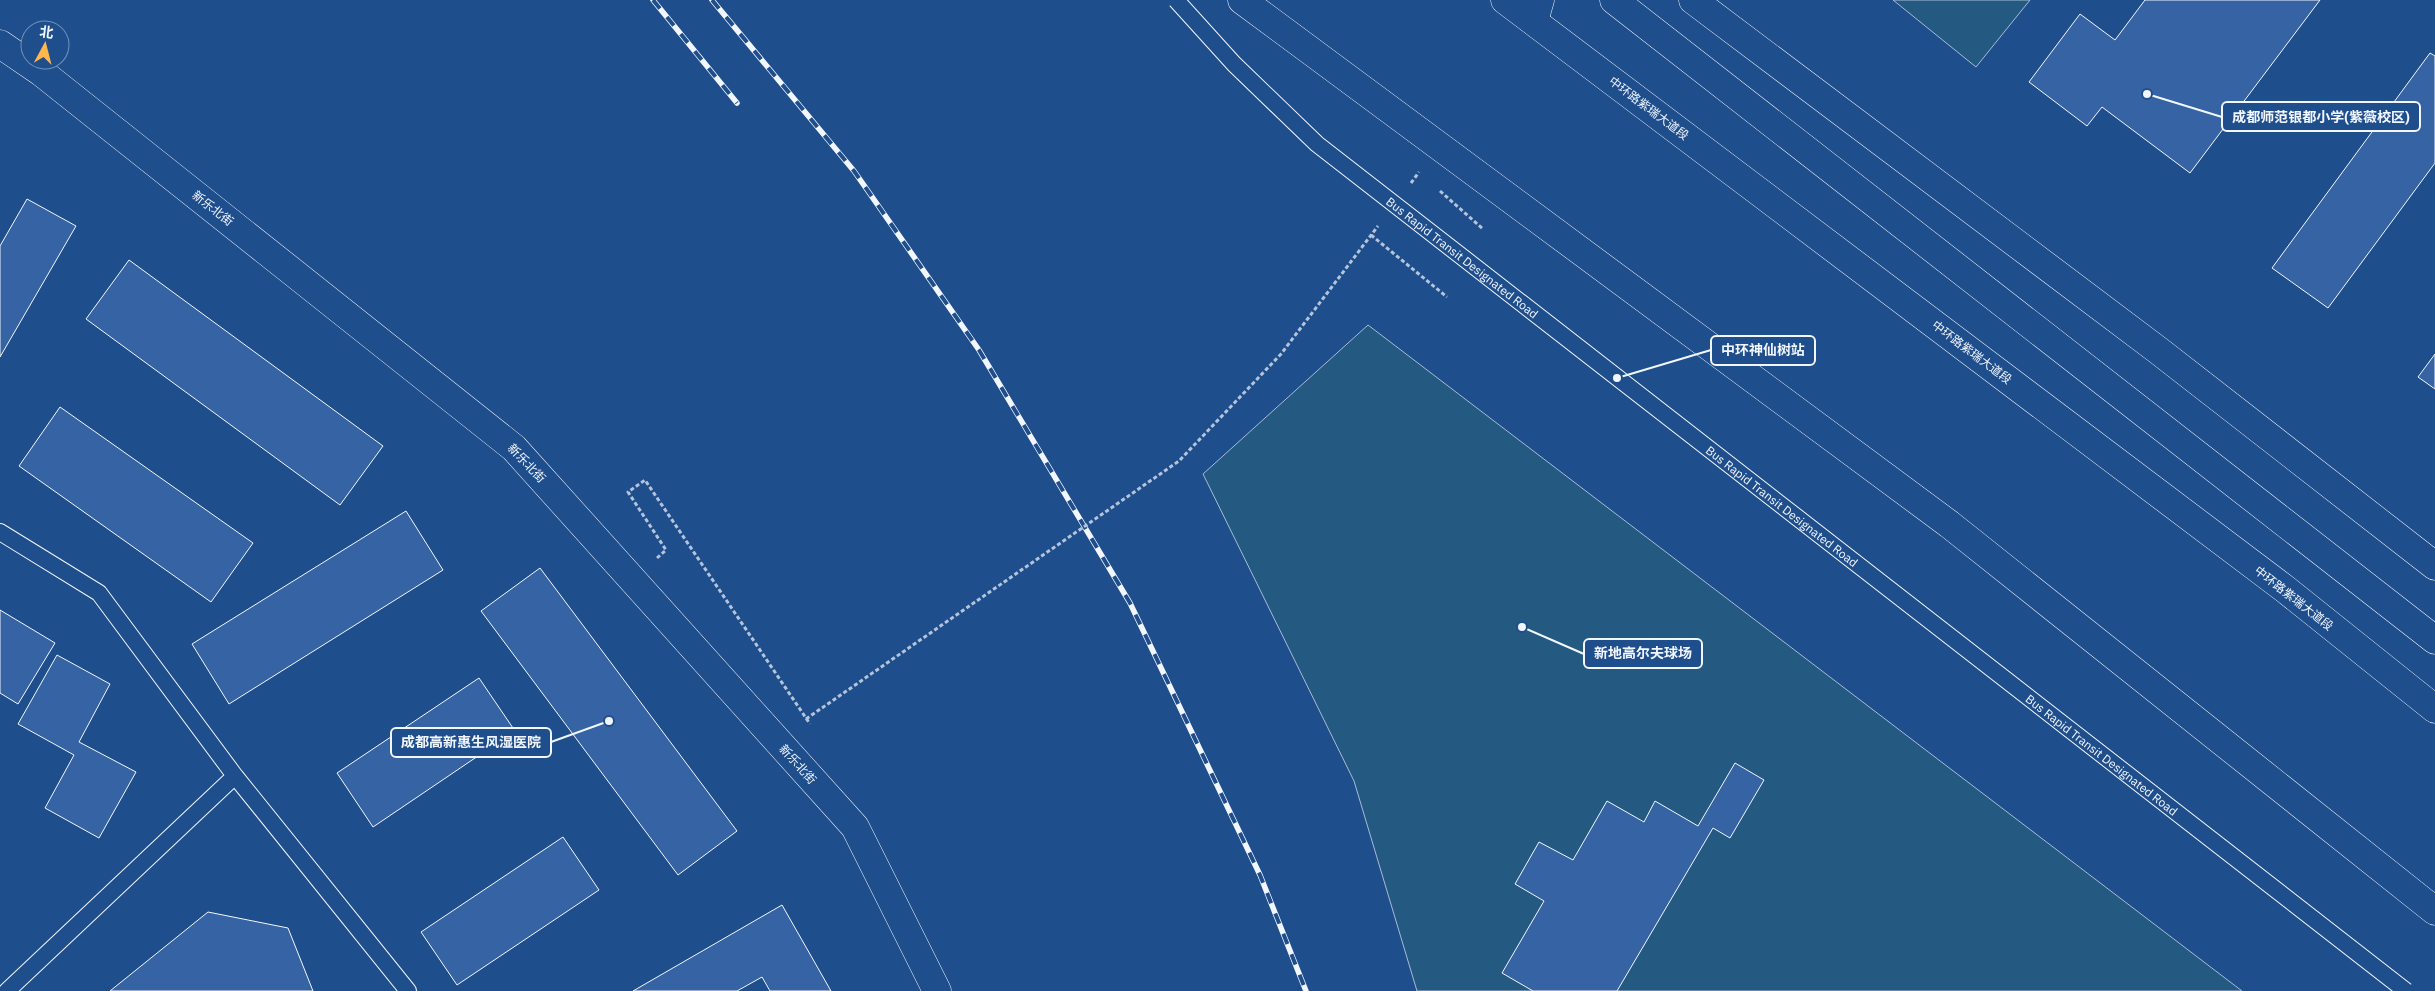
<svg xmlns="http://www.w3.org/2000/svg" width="2435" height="991" font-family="'IBM Plex Sans','Noto Sans SC',sans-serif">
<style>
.green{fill:#245a82;stroke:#a8bbd7}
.building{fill:#3563a3;stroke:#f2f6ff}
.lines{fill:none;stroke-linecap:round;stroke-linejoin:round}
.service-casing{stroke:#f2f6ff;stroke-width:18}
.minor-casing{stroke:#f2f6ff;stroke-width:29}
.tertiary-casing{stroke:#f2f6ff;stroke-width:29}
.primary-casing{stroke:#f2f6ff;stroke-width:29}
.trunk-casing{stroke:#f2f6ff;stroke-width:29}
.path{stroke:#b3c4dc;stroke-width:3;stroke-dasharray:4 2.5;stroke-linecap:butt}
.service{stroke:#1f4e8c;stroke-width:16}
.minor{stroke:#1f4e8c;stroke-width:28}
.tertiary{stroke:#1f4e8c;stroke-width:28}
.primary{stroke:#1f4e8c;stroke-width:28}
.trunk{stroke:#1f4e8c;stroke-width:28}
.rail-casing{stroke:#f2f6ff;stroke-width:5.5}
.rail{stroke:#1f4e8c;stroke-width:4;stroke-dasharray:11;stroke-linecap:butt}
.service-bridge-casing{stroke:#f2f6ff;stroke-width:18;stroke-linecap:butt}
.path-bridge{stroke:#b3c4dc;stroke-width:3;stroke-dasharray:4 2.5;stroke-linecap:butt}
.service-bridge{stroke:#1f4e8c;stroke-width:16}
.labels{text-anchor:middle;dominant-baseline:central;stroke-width:4;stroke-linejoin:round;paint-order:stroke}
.street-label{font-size:12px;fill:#f2f6ff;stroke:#1f4e8c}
.leader{fill:none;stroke:#f2f6ff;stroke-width:2}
.callout-dot{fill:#f2f6ff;stroke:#1f4e8c;stroke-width:2}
.callout{fill:#1f4e8c;stroke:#f2f6ff;stroke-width:2}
.callout-label{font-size:14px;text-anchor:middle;font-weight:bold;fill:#f2f6ff}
</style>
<rect width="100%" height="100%" fill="#1f4e8c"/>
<!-- green -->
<path class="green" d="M1893,0h137l-54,67z
M1368,325l874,666h-825l-63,-210 -151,-307z"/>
<!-- building -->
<path class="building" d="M2145,0h175l-130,173 -88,-66 -15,19 -58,-44 51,-68 35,26z
M2430,53l5,3v107l-107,145 -56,-40z
M27,199l49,27 -76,131v-111z
M129,260l254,186 -43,59 -254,-186z
M2435,354v35l-17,-12z
M60,407l193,136 -42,59 -192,-136z
M406,511l37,59 -214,134 -37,-60z
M540,568l197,263 -59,44 -197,-264z
M0,610l55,33 -37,61 -18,-11z
M57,655l53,29 -31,58 57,30 -37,66 -54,-30 29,-53 -56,-31z
M479,678l36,53 -142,96 -36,-54z
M1735,763l29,17 -34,58 -17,-10 -96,163h-84l-31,-18 42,-72 -29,-17 24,-42 34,18 34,-59 37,21 11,-21 43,25z
M563,837l36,53 -142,95 -36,-53z
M782,905l49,86h-61l-8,-14 -25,14h-104z
M208,912l80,16 25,63h-203z"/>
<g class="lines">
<defs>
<path id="service" d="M0,532l99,61 136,183 173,215
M7,991l228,-215"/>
<path id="minor" d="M1534,21l6,-21"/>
<path id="tertiary" d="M0,44l41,28 473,376 341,379 82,164"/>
<path id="primary" d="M1505,0l780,589 150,120
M1693,0l466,351 276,215"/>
<path id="trunk" d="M1242,0l707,524 486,387
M1614,0l821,640"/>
</defs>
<!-- service casing -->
<use href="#service" class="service-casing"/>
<!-- minor casing -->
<use href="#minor" class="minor-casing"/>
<!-- tertiary casing -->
<use href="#tertiary" class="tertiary-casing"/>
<!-- primary casing -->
<use href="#primary" class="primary-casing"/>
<!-- trunk casing -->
<use href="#trunk" class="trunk-casing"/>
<!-- path -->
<path class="path" d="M1440,191l43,38
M1371,235l76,62
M657,558l9,-8 -38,-58 17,-12 165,244"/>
<!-- service -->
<use href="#service" class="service"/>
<!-- minor -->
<use href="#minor" class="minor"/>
<!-- tertiary -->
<use href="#tertiary" class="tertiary"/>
<!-- primary -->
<use href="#primary" class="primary"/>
<!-- trunk -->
<use href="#trunk" class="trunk"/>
<defs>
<path id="rail" d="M653,0l84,103
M712,0l142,171 125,179 151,253 130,272 46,116"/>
</defs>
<!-- rail casing -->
<use href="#rail" class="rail-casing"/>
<!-- rail -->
<use href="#rail" class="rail"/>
<defs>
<g id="service-bridge">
<path id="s1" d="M1176,0l58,64 83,80 1089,847"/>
</g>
</defs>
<!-- service-bridge casing -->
<use href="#service-bridge" class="service-bridge-casing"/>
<!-- path-bridge -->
<path class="path-bridge" d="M1411,183l8,-11
M806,719l373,-258 102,-107 97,-128"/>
<!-- service-bridge -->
<use href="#service-bridge" class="service-bridge"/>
</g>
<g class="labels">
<!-- street labels -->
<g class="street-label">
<text transform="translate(1649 108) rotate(37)">中环路紫瑞大道段</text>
<text transform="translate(213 208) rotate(38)">新乐北街</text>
<text stroke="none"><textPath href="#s1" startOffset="386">Bus Rapid Transit Designated Road</textPath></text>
<text transform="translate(1972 352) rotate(37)">中环路紫瑞大道段</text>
<text transform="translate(527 463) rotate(46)">新乐北街</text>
<text stroke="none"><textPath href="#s1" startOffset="791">Bus Rapid Transit Designated Road</textPath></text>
<text transform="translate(2294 598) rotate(38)">中环路紫瑞大道段</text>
<text stroke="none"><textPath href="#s1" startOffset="1196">Bus Rapid Transit Designated Road</textPath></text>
<text transform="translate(798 764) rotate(48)">新乐北街</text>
</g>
</g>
<!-- callouts -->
<path class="leader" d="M2147 94L2222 117M1617 378L1711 350M1522 627L1584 654M609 721L551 742"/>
<g class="callout-dot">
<circle cx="2147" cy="94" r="5"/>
<circle cx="1617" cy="378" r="5"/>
<circle cx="1522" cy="627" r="5"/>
<circle cx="609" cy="721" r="5"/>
</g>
<g class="callout">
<rect x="2222" y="102" width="198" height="29" rx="5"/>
<rect x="1711" y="336" width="104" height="29" rx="5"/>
<rect x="1584" y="639" width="118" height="29" rx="5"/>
<rect x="391" y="728" width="160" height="29" rx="5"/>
</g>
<g class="callout-label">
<text x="2321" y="122">成都师范银都小学(紫薇校区)</text>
<text x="1763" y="355">中环神仙树站</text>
<text x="1643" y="658">新地高尔夫球场</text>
<text x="471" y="747">成都高新惠生风湿医院</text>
</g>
<!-- north arrow -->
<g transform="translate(45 45) rotate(7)"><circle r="24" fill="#1f4e8c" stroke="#7391ba"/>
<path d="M0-4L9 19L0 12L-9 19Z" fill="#ffb74d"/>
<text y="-8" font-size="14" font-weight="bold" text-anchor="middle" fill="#f2f6ff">北</text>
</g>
</svg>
